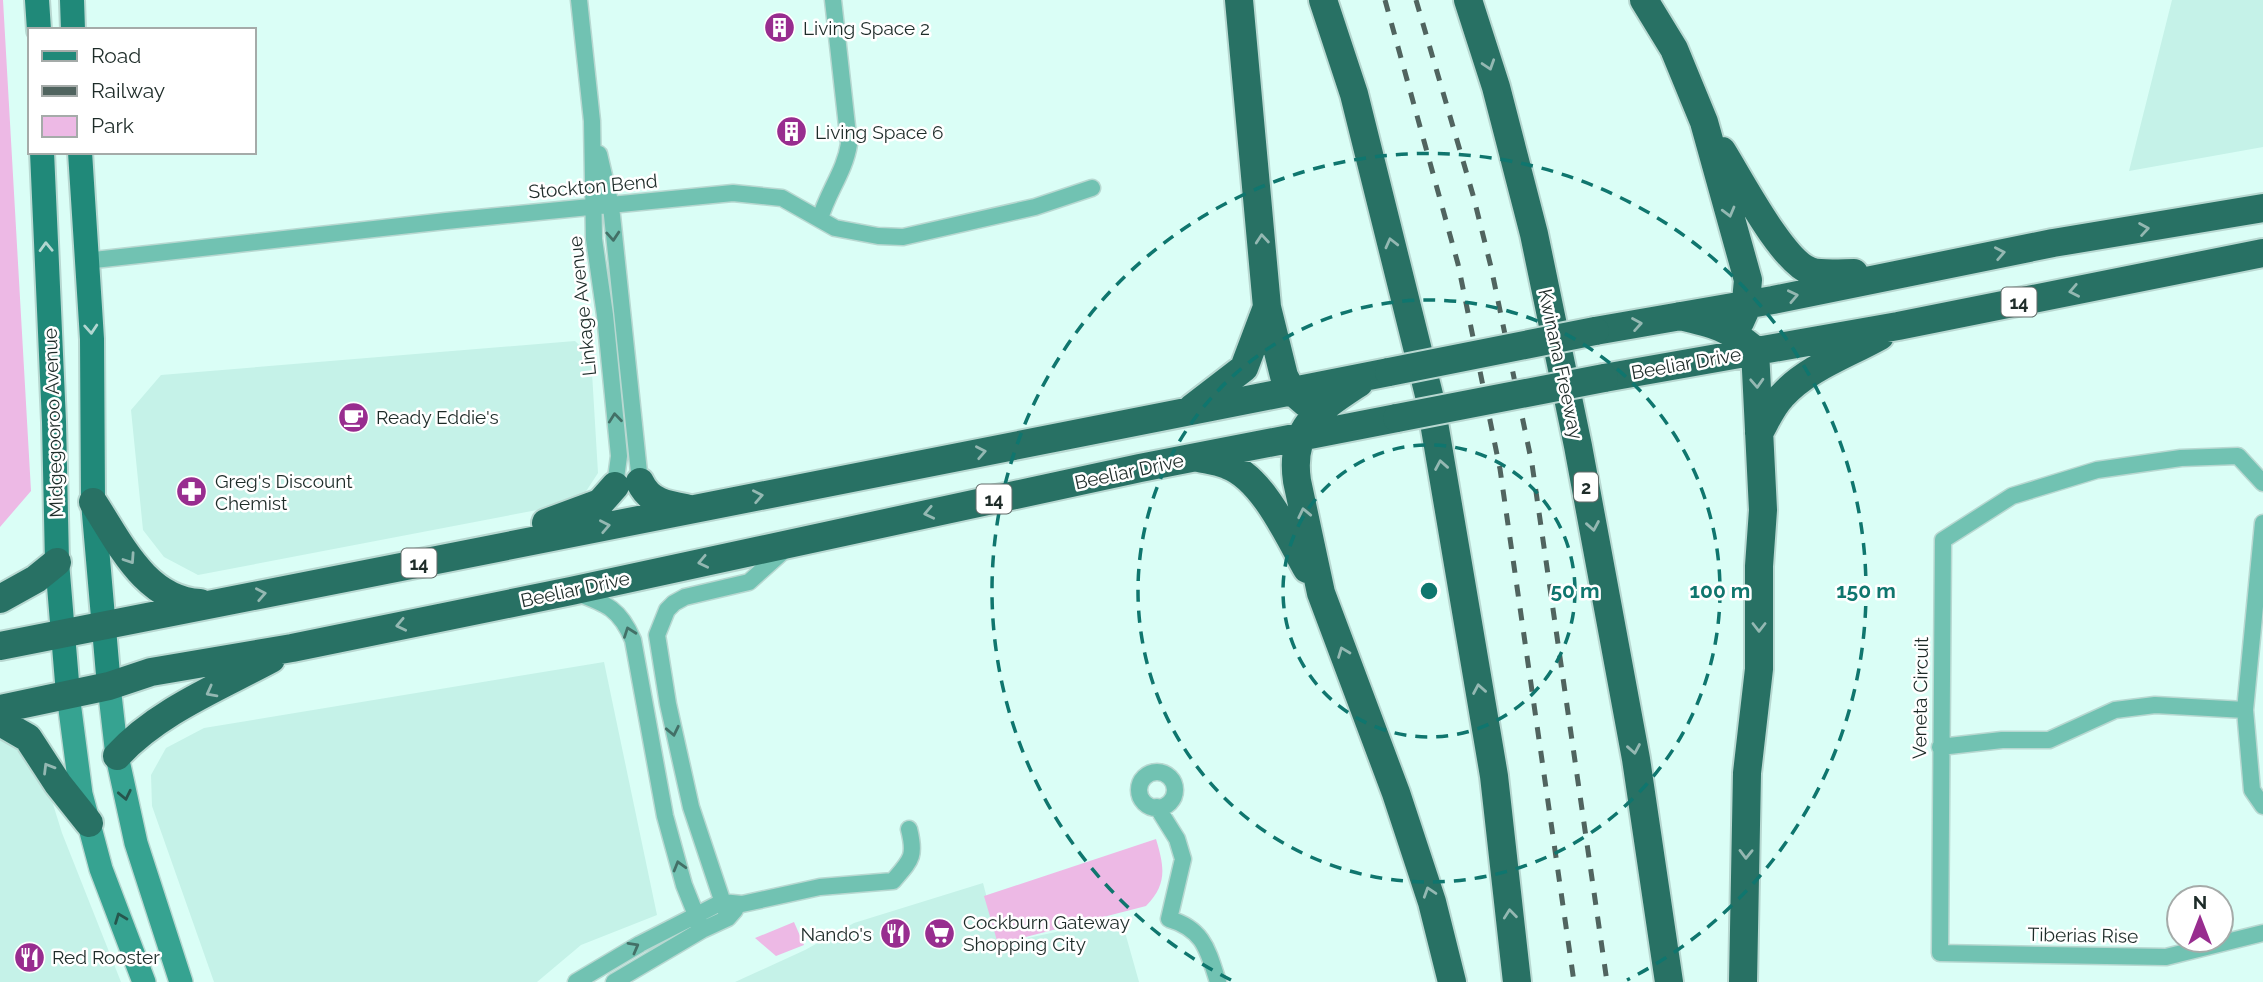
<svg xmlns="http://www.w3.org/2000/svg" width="2263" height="982" font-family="Raleway,sans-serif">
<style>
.built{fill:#c5f2e8}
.green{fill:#edb9e5}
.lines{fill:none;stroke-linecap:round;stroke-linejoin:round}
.street-casing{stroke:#b8d8d1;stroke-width:19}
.secondary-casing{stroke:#b8d8d1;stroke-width:26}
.primary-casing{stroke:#b8d8d1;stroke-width:28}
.highway-casing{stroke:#b8d8d1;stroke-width:32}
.street{stroke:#71c2b2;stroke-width:16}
.secondary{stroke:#36a391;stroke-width:23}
.primary{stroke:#208979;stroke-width:24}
.highway{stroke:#287164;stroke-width:28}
.rail{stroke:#50645f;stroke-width:5;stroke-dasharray:12 12;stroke-linecap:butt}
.highway-bridge-casing{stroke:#b8d8d1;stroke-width:32;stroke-linecap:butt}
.highway-bridge{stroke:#287164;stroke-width:28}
.oneway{stroke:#94b8b2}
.oneway2{stroke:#437067}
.oneway3{stroke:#b1d6d0}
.oneway4{stroke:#26564d}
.ring{fill:none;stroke:#0f766e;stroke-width:3.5;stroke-dasharray:12 9}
.labels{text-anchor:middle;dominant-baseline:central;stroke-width:5;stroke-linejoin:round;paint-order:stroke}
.shield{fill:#fff;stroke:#626b69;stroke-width:2}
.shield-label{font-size:18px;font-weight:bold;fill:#1e2c29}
.poi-label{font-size:19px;fill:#1e2c29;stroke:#fff;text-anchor:start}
.street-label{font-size:19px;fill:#1e2c29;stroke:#fff}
.centre{fill:#0f766e;stroke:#fff;stroke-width:3.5}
.ring-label{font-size:21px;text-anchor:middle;font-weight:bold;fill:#0f766e;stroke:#fff;stroke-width:5;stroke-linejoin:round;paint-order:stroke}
</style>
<rect width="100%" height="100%" fill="#dafef6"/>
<!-- built -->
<path class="built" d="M2172,0h91v147l-134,24z
M575,341l16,15 7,117 -19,29 -381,73 -34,-18 -21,-27 -12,-120 30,-35z
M604,662l53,253 -76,30 -44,37h-323l-62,-176 -1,-31 15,-27 38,-20z
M0,735l29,18 19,35 14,45 59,149h-121z
M983,883l16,61 122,-26 18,64h-404l70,-32 49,-27z"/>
<!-- green -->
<path class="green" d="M0,0h3l28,491 -31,36z
M1156,839c8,27 12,45 -10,67l-148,38 -14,-48z
M794,922l10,23 -28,11 -21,-18z"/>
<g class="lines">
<defs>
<path id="street" d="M579,0l13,121 2,118 11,76 14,141 -4,30
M599,154l12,52 29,276
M820,219c7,-26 25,-48 29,-75l-16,-144
M85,261l361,-40 287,-28 49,5 53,30 43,8 25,1 132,-30 57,-19
M2263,483l-25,-27 -57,2 -84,12 -85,26 -69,44 -3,413 226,4 97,-24
M2263,523l-18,187 7,80 11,16
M577,593c30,11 43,16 56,47l32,176 19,69 18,45
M1940,747l62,-7h47l66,-30 40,-5 90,5
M1139 790a18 18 0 1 1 36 0a18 18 0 1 1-36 0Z
M1157,807l20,32 6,20 -14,60c35,10 39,32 49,63
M728,918l-37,-111 -23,-103 -11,-69 10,-25 7,-7 11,-6 64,-15 38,-34
M576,982l64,-38 82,-42 20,2 78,-17 73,-6c18,-21 23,-24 16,-52
M614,982l88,-52 26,-12 7,-8"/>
<path id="secondary" d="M109,686l8,70 19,87 45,139
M68,694l13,100 20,75 43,113"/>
<path id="primary" d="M37,0l2,30
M72,0l1,30
M42,152l12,270 3,140 11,132
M80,152l12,187 1,163 16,184"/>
<path id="highway" d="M1239,0l28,307 17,69 8,15 14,12
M1323,0l31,94 76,305 64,377 23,206
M1468,0l28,87 38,147 44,212 58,313 33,223
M1644,0l30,49 30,73 44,158 -3,31 -5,11
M1722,151c17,27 60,110 88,120 10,4 33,2 44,2
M1680,316c35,8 47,11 75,34l8,160 -4,56v103l-12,104 -4,209
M1595,331l178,-31 280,-57 210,-35
M1604,378l294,-52 365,-73
M1359,383c-39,26 -70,44 -62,98l24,112 75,200 36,109 20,80
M1192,408l52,-40 23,-61
M1759,433c7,-12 13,-27 23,-37 25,-28 66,-42 98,-60
M1199,458c9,2 19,3 28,7 36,13 62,72 80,104
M640,482c9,20 27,23 46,26
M93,502c27,41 52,98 107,101
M546,523l54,-20 15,-17
M0,599l36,-20 21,-17
M0,646l1389,-274
M0,709l109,-23 42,-14 141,-24 279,-57 569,-123 257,-50
M0,722l28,16 30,46 31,39
M117,756c40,-44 102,-69 154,-97"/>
</defs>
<!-- street casing -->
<use href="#street" class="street-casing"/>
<!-- secondary casing -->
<use href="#secondary" class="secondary-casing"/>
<!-- primary casing -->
<use href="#primary" class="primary-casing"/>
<!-- highway casing -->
<use href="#highway" class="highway-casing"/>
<!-- street -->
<use href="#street" class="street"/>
<!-- secondary -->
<use href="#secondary" class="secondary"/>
<!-- primary -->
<use href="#primary" class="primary"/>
<!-- highway -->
<use href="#highway" class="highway"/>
<!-- rail -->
<path class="rail" d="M1385,0l73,264 42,205 74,513
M1416,0l57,195 18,72 41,197 75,518"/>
<defs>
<path id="highway-bridge" d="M1389,372l206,-41
M1397,418l207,-40"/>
</defs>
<!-- highway-bridge casing -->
<use href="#highway-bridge" class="highway-bridge-casing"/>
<!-- highway-bridge -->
<use href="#highway-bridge" class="highway-bridge"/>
</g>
<!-- one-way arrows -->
<defs><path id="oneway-chevron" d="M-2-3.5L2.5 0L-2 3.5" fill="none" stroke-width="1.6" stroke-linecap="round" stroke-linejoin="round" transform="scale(1.75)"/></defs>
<g class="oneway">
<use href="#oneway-chevron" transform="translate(1489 65) rotate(72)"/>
<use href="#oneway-chevron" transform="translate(1729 212) rotate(75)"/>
<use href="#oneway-chevron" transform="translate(2144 229) rotate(-9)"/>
<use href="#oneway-chevron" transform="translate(1262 239) rotate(-95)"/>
<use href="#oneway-chevron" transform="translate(1391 243) rotate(-104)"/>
<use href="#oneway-chevron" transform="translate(2000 253) rotate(-11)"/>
<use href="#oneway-chevron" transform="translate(2074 291) rotate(169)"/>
<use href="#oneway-chevron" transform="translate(1793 296) rotate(-12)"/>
<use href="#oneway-chevron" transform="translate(1637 324) rotate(-10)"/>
<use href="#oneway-chevron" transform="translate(1757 383) rotate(87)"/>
<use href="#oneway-chevron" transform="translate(981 452) rotate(-11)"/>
<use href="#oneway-chevron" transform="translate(1441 465) rotate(-100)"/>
<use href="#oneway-chevron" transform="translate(758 496) rotate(-11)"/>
<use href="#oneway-chevron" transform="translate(929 513) rotate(168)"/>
<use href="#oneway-chevron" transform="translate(1304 513) rotate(-102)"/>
<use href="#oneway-chevron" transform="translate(605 526) rotate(-11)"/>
<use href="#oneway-chevron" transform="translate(1593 526) rotate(80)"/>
<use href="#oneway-chevron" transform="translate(130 559) rotate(56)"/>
<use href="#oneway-chevron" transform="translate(703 562) rotate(168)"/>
<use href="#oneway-chevron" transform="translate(261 594) rotate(-11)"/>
<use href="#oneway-chevron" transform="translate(401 625) rotate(168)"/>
<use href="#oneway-chevron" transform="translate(1759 627) rotate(90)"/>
<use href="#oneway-chevron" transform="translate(1343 652) rotate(-111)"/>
<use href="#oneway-chevron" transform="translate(1479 689) rotate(-100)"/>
<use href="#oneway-chevron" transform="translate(211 692) rotate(152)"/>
<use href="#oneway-chevron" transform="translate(1634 749) rotate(80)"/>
<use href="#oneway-chevron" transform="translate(48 768) rotate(-121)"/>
<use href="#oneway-chevron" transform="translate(1746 854) rotate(91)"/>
<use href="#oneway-chevron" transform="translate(1429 892) rotate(-108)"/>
<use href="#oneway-chevron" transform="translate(1510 914) rotate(-96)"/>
</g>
<g class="oneway2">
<use href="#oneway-chevron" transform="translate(613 236) rotate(86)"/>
<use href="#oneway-chevron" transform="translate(615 418) rotate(-96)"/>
<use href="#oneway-chevron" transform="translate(629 632) rotate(-110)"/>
<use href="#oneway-chevron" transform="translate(673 731) rotate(78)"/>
<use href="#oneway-chevron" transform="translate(679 866) rotate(-106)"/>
<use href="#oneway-chevron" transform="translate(634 947) rotate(-29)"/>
</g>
<g class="oneway3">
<use href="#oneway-chevron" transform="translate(46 247) rotate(-92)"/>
<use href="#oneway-chevron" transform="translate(91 329) rotate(86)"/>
</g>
<g class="oneway4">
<use href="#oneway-chevron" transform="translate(125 795) rotate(78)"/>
<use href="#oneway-chevron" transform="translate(120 918) rotate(-111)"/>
</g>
<!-- distance rings -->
<g class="ring">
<circle cx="1429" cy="591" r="146"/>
<circle cx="1429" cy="591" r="291"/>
<path d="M1231 980A437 437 0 1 1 1627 980"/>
</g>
<!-- icons -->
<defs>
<symbol id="building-disc" viewBox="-11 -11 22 22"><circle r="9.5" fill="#982d8f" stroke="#fff"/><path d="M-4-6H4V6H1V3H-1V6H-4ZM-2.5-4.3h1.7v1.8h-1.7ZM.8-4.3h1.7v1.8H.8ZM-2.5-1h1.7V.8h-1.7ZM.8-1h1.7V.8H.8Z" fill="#fff"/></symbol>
<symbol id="cafe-disc" viewBox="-11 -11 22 22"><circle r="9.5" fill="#982d8f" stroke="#fff"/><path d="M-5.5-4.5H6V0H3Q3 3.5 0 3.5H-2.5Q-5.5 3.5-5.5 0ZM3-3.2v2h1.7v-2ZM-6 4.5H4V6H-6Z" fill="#fff"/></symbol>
<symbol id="pharmacy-disc" viewBox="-11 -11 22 22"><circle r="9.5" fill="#982d8f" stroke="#fff"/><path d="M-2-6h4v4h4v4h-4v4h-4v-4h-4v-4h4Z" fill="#fff"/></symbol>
<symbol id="supermarket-disc" viewBox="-11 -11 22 22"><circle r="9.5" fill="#982d8f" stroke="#fff"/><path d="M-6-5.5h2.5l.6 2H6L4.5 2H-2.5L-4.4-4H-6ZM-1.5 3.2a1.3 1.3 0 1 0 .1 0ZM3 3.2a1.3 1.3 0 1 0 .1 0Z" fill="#fff"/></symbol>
<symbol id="restaurant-disc" viewBox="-11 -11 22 22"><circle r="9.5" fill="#982d8f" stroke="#fff"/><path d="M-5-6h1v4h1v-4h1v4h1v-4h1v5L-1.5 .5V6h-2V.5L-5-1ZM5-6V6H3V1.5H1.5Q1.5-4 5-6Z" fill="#fff"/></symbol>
</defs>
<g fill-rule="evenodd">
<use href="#building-disc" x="762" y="10" width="35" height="35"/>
<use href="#building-disc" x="774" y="114" width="35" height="35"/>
<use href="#cafe-disc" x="336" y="400" width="35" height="35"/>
<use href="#pharmacy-disc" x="174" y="474" width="35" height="35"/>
<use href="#supermarket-disc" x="922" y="916" width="35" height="35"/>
<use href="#restaurant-disc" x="878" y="916" width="35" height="35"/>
<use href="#restaurant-disc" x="12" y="940" width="35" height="35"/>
</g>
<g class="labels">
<!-- shield labels -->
<g class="shield">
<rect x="2001.5" y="287.5" width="35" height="29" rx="5"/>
<rect x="1574" y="472.5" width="24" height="29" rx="5"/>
<rect x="976.5" y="484.5" width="35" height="29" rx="5"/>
<rect x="401.5" y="548.5" width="35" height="29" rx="5"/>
</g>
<g class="shield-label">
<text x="2019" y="302">14</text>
<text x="1586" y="487">2</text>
<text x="994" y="499">14</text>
<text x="419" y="563">14</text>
</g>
<!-- poi labels -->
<g class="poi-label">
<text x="803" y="28">Living Space 2</text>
<text x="815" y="132">Living Space 6</text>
<text x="376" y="417">Ready Eddie's</text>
<text x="215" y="481">Greg's Discount<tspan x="215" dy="22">Chemist</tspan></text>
<text x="963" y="922">Cockburn Gateway<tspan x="963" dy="22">Shopping City</tspan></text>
<text x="872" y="934" text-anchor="end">Nando's</text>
<text x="52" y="957">Red Rooster</text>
</g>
<!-- street labels -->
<g class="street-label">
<text transform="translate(593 186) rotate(-5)">Stockton Bend</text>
<text transform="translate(582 306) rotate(-96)">Linkage Avenue</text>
<text transform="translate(1686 363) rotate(-10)">Beeliar Drive</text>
<text transform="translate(1561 364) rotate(78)">Kwinana Freeway</text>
<text transform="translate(53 423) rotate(-92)">Midgegooroo Avenue</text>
<text transform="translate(1129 471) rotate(-12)">Beeliar Drive</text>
<text transform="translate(575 589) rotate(-12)">Beeliar Drive</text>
<text transform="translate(1920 698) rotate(-89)">Veneta Circuit</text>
<text transform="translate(2083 935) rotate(1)">Tiberias Rise</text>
</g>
</g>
<circle cx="1429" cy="591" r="10" class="centre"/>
<g class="ring-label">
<text x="1575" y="598">50 m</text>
<text x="1720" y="598">100 m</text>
<text x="1866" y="598">150 m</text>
</g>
<!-- legend -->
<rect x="28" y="28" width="228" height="126" fill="#ffffff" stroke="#a5aba9" stroke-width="2"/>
<rect x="42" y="51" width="35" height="10" fill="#208979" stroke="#a5aba9" stroke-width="2"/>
<text x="91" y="63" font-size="21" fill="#1e2c29">Road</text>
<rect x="42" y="86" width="35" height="10" fill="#50645f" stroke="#a5aba9" stroke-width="2"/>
<text x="91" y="98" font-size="21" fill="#1e2c29">Railway</text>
<rect x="42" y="116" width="35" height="21" fill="#edb9e5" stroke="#a5aba9" stroke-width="2"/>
<text x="91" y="133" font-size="21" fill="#1e2c29">Park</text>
<!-- north arrow -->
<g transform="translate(2200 919)"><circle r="33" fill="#ffffff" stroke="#a5aba9" stroke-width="2"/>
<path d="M0-5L12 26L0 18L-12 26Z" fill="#982d8f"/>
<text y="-10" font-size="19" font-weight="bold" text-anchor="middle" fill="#1e2c29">N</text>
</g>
</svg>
